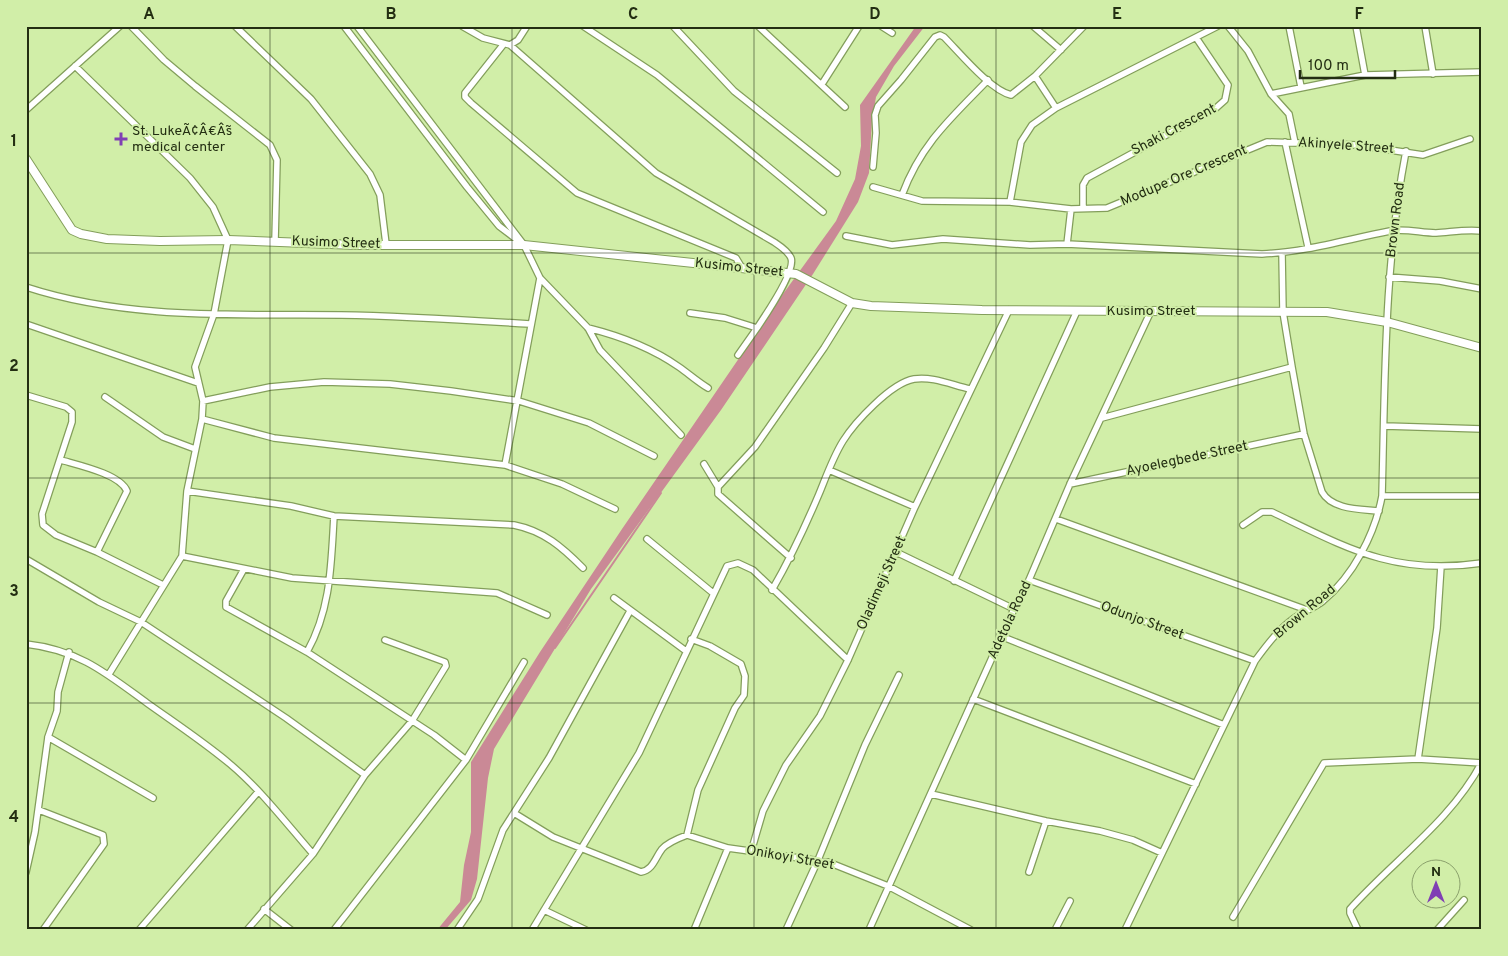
<svg xmlns="http://www.w3.org/2000/svg" width="1508" height="956" font-family="Overpass,sans-serif">
<style>
.water{fill:#ca8996}
.lines{fill:none;stroke-linecap:round;stroke-linejoin:round}
.stream{stroke:#ca8996;stroke-width:2}
.street-casing{stroke:#839e5b;stroke-width:8}
.secondary-casing{stroke:#839e5b;stroke-width:10}
.street{stroke:#fff;stroke-width:5.5}
.secondary{stroke:#fff;stroke-width:8}
.grid{fill:none;stroke:#232e12;stroke-width:1;stroke-opacity:0.55}
.poi-dot{fill:#803fb4;stroke:#d1eea8;stroke-width:2}
.labels{text-anchor:middle;dominant-baseline:central;stroke-width:4;stroke-linejoin:round;paint-order:stroke}
.street-label{font-size:14px;fill:#232e12;stroke:#d1eea8}
.poi-label{font-size:14px;fill:#232e12;stroke:#d1eea8;text-anchor:start}
.neatline{fill:none;stroke:#232e12;stroke-width:2}
.grid-label{font-size:16px;text-anchor:middle;font-weight:bold;fill:#232e12}
</style>
<rect width="100%" height="100%" fill="#d1eea8"/>
<!-- water -->
<path class="water" d="M916,26h9l-31,40 -18,31 -4,23 -3,53 -11,29 -45,72 -92,136 -130,179 -97,160 -6,29 -11,101 -6,21 -26,30h-8l23,-28 4,-37 7,-33v-70l69,-110 82,-123 161,-235 53,-73 19,-42 6,-33 -1,-41z"/>
<g class="lines">
<!-- stream -->
<path class="stream" d="M555,648l106,-155"/>
<defs>
<path id="street" d="M131,26l33,34 31,26 75,59 7,15 -2,81
M235,26l76,73 59,75 10,21 6,49
M344,26l123,161 32,39 17,13
M357,26l167,219 16,33 48,50 12,22 81,85
M462,26l21,12 27,7 146,128 118,69c6,4 14,9 17,16 5,13 -26,58 -34,70l-32,-10 -35,-5
M583,26l74,49 166,137
M673,26l61,65 103,82
M758,26l87,81
M881,26l11,7
M1033,26l28,24
M1228,26l20,25 23,43 18,20 6,29
M1289,26l12,61
M1356,26l9,49
M1425,26l8,48
M503,45l-38,48v4l6,6 106,90 159,65 6,10
M510,45l8,-5 9,-14
M75,66l115,112 23,29 15,33 -14,74 -19,53 8,34 -1,18 -15,72 -5,65 -73,118
M1035,76l21,32
M822,84l37,-58
M1271,94l94,-19 117,-3
M26,110l94,-84
M1285,142l23,105
M873,167l3,-34 -1,-18 3,-9 23,-26 34,-43 5,-2 4,2c16,16 46,53 67,58l24,-19 49,-50
M873,187l49,14 88,1 61,7 36,-1 160,-66 90,3 66,10 47,-16
M902,195c19,-51 49,-77 86,-115
M1010,202l11,-60 11,-17 24,-17 162,-82
M1083,208v-23l4,-7 129,-70 9,-8 3,-15 -31,-46
M846,236l46,9 51,-6 87,6 37,-1 195,10c44,-2 86,-15 128,-23 15,-3 31,2 46,2 16,-1 30,-4 46,-2
M1067,244l4,-35
M1282,253l1,59 9,55 12,67 18,58c10,18 39,17 57,19
M1389,277l51,4 42,8
M26,287c101,33 210,27 315,28 63,1 126,5 189,9
M26,324l172,59
M588,328c32,8 64,20 91,39 10,7 19,15 29,21
M738,355l19,-27
M26,395l40,12 6,5v10l-30,92 1,11 13,10 41,17 66,33
M105,397l58,40 32,12
M203,401l67,-14 54,-5 66,2 61,7 68,10 70,22 65,33
M1102,418l190,-51
M202,419l72,19 231,27 57,19 53,25
M1385,426l97,3
M61,460c17,5 59,14 66,31l-30,61
M704,464l14,23v7l73,64
M505,465l35,-187
M829,470l86,37
M1070,484l234,-50
M718,487l37,-40 69,-99 28,-45
M187,491l104,15 43,10 180,9c30,6 48,22 69,43
M1382,496h100
M1056,519l251,91
M1243,525l19,-13h10c75,36 122,64 210,51
M647,539l66,54
M896,552l118,57
M182,556l110,22 205,15 50,22
M26,559l73,43 42,20 145,96 79,57
M244,569l-18,32v6l81,45 127,83 32,25
M1029,580l226,81
M954,581l123,-270
M772,590c18,-31 33,-63 47,-96 7,-17 14,-37 24,-53 12,-19 48,-58 71,-62 18,-3 38,6 56,10
M614,598l72,53
M1003,637l221,88
M26,644c53,6 80,29 121,59 28,20 57,39 83,61 31,26 56,59 83,90
M307,652c24,-43 24,-87 27,-136
M973,699l223,85
M48,737l105,61
M1418,759l19,-131 4,-62
M931,794l115,27 54,10 33,9 29,13
M39,810l64,25 1,9 -61,86
M514,813l39,24 88,35c12,-2 14,-14 21,-23 6,-7 17,-11 25,-14
M687,835l41,13 100,14 60,24 83,44
M687,835l11,-45 37,-82 9,-13 1,-19 -4,-12 -31,-18 -19,-7
M751,852l12,-41 23,-46 34,-49 28,-56 67,-153 94,-197
M26,872l9,-40 13,-95 9,-26 1,-19 11,-40
M1029,872l17,-51
M264,909l27,21
M544,910l42,20
M1233,917l91,-154 94,-4 64,4
M139,930l119,-138
M247,930l66,-76 52,-79 47,-54 34,-55 -1,-4 -60,-22
M334,930l132,-170 58,-98
M457,930l21,-31 25,-69 46,-72 81,-147
M532,930l107,-177 88,-187 11,-3 15,7 95,90
M694,930l34,-82
M786,930l32,-70 47,-115 34,-70
M869,930l145,-321 15,-29 41,-96 81,-173
M1055,930l15,-29
M1125,930l130,-269c11,-15 23,-31 38,-42 9,-7 21,-11 30,-18 30,-25 52,-67 59,-105 3,-115 2,-231 24,-345
M1358,930l-8,-17v-4c44,-49 101,-88 132,-147
M1437,930l27,-30"/>
<path id="secondary" d="M26,159l46,71 9,4 26,5 53,2 68,-1 128,5h168l272,29 56,29 19,3 111,4 345,2 60,10 95,26"/>
</defs>
<!-- street casing -->
<use href="#street" class="street-casing"/>
<!-- secondary casing -->
<use href="#secondary" class="secondary-casing"/>
<!-- street -->
<use href="#street" class="street"/>
<!-- secondary -->
<use href="#secondary" class="secondary"/>
</g>
<!-- grid -->
<path class="grid" d="M270,26v904M512,26v904M754,26v904M996,26v904M1238,26v904M26,253h1456M26,478h1456M26,703h1456"/>
<!-- markers -->
<path class="poi-dot" d="M118.5 131.5h5v5h5v5h-5v5h-5v-5h-5v-5h5z"/>
<g class="labels">
<!-- street labels -->
<g class="street-label">
<text transform="translate(1174 130) rotate(-28)">Shaki Crescent</text>
<text transform="translate(1346 146) rotate(4)">Akinyele Street</text>
<text transform="translate(1184 176) rotate(-23)">Modupe Ore Crescent</text>
<text transform="translate(1396 220) rotate(-83)">Brown Road</text>
<text transform="translate(336 243) rotate(2)">Kusimo Street</text>
<text transform="translate(739 268) rotate(6)">Kusimo Street</text>
<text x="1151" y="311">Kusimo Street</text>
<text transform="translate(1187 459) rotate(-12)">Ayoelegbede Street</text>
<text transform="translate(882 583) rotate(-66)">Oladimeji Street</text>
<text transform="translate(1305 612) rotate(-40)">Brown Road</text>
<text transform="translate(1010 620) rotate(-65)">Adetola Road</text>
<text transform="translate(1142 621) rotate(20)">Odunjo Street</text>
<text transform="translate(790 858) rotate(10)">Onikoyi Street</text>
</g>
<!-- poi labels -->
<g class="poi-label">
<text x="132" y="131">St. LukeÃ¢Â€Â˜s<tspan x="132" dy="16">medical center</tspan></text>
</g>
</g>
<!-- border -->
<rect width="1508" height="956" fill="none" stroke="#d1eea8" stroke-width="55"/>
<!-- north arrow -->
<g transform="translate(1436 884)"><circle r="24" fill="#d1eea8" stroke="#8ba16c"/>
<path d="M0-4L9 19L0 12L-9 19Z" fill="#803fb4"/>
<text y="-8" font-size="14" font-weight="bold" text-anchor="middle" fill="#232e12">N</text>
</g>
<!-- scale -->
<path d="M1300 70v8h95v-8" fill="none" stroke="#232e12" stroke-width="2.5"/>
<text x="1308" y="70" font-size="15" fill="#232e12" stroke="#d1eea8" stroke-width="4" paint-order="stroke">100 m</text>
<rect x="28" y="28" width="1452" height="900" class="neatline"/>
<g class="grid-label">
<text x="149" y="19">A</text>
<text x="391" y="19">B</text>
<text x="633" y="19">C</text>
<text x="875" y="19">D</text>
<text x="1117" y="19">E</text>
<text x="1359" y="19">F</text>
<text x="14" y="146">1</text>
<text x="14" y="371">2</text>
<text x="14" y="596">3</text>
<text x="14" y="822">4</text>
</g>
</svg>
